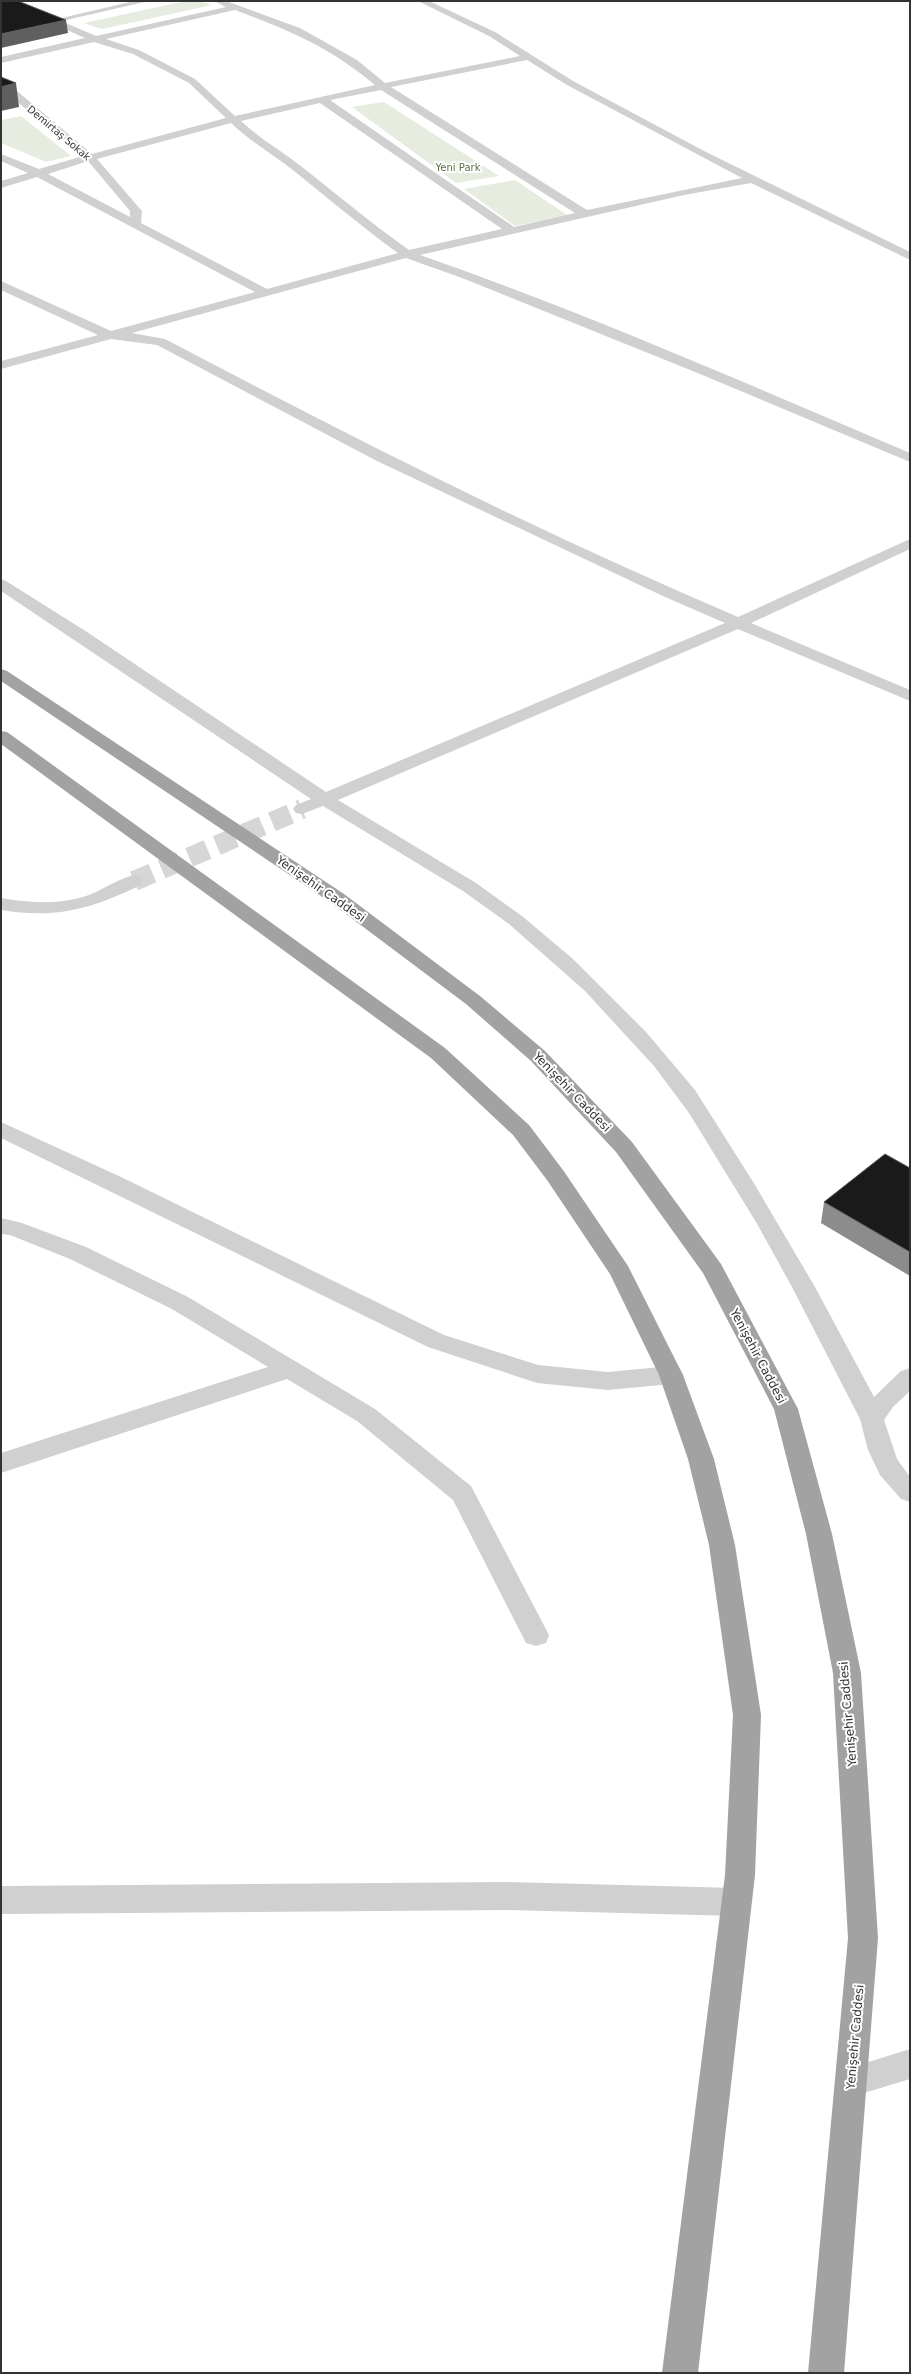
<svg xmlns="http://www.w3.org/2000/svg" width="911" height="2374" font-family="'DejaVu Sans',sans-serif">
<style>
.green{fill:#e6ecdf}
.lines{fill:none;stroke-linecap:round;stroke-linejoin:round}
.minor-tunnel{stroke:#d6d6d6;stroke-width:20;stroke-dasharray:20 10;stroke-linecap:butt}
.service{fill:#d0d0d0;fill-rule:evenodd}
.minor{fill:#d0d0d0;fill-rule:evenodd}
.tertiary{fill:#d0d0d0;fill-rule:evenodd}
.trunk{fill:#a2a2a2;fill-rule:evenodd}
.wall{fill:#8c8c8c}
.shaded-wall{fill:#5f5f5f}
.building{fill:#1a1a1a;stroke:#5f5f5f}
.labels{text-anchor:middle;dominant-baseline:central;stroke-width:4;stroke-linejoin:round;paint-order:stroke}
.far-street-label{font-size:10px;fill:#333;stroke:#fff}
.far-park-label{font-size:10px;fill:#56703f;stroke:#fff}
.street-label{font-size:12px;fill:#333;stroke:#fff}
</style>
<rect width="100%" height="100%" fill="#fff"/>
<!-- green -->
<path class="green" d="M186,1h13l13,4 -110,24 -18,-6z
M384,102l115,74 -43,7 -104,-76z
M21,116l50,40 -25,6 -45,-19v-23z
M515,180l52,35 -52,11 -51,-37z"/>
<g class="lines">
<!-- minor-tunnel -->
<path class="minor-tunnel" d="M134,881l168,-72"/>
<!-- service -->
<path class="service" d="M134,1h15l-96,22 -4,-2z"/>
<!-- minor -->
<path class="minor" d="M2,1h12l82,35 130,-29 -12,-6h12l74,27 57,32 28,23 135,-27 -31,-20 -71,-35h11l66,31 78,49 133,71 204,100v8l-4,-2 -155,-75 -67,12 -264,60c166,58 328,129 490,198v9l-210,-88 -238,-96 -56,-20 -274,75 33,6c188,99 377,195 573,278l172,-78v10l-159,74 159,67v11l-172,-72 -400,171 138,83 46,33 51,43 73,73 49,58 60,95 60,102 59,110 27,-26 9,-3v23l-17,16 -9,13 13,39 13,18v25l-9,-3 -21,-24 -12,-25 -8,-31 -68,-132 -36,-65 -67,-109 -35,-47 -69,-75 -76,-67 -46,-33 -140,-85 -21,8 -6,-1 -3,-4 3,-4 15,-6 -310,-208v-12l5,2 81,51 239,160 399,-169 -60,-26 -288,-136 -220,-116 -46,-6 -110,30v-8l97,-26 -97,-45v-9l110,50 144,-39 -218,-115 -36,11v-7l27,-8 -27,-12v-7l38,15 44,-13 -74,-61 -8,-4v-7l16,7 75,63 134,-36 -37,-35 -56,-29 -39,-12 -93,21v-6l84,-19zM235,10c54,20 95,37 140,75l-140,31 -40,-37 -56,-29 -33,-11zM527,60l40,25 175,93 -155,32 -196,-123zM381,90l194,123 -61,14 -184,-127zM320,103l182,126 -93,21c-37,-26 -71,-55 -107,-83 -20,-16 -42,-28 -61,-46zM231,123c20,19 43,32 63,48 35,28 68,56 104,82l-131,36 -126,-66 1,-12 -45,-52zM88,161l42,50v6l-82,-43z
M134,875l7,2 2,4 -2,4c-50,24 -84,34 -140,25v-12c29,5 60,7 88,-3 15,-6 29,-16 45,-20z
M1,1218l21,5 64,24 102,50 187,112 96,77 78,149 -3,8 -10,3 -10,-3 -73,-143 -96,-79 -70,-42 -286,94v-20l267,-86 -96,-58 -102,-50 -60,-24 -9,-1z
M508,1882l228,6 11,4 4,10 -4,10 -11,4 -228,-6 -507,4v-28z
M910,2049v30l-59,18 -11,-4 -5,-11 5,-11z"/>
<!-- tertiary -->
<path class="tertiary" d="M1,1122l120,55 323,158 94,30 70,7 63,-6 9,3 3,6 -3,6 -9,3 -63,6 -71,-7 -109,-36 -427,-209z"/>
<!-- trunk -->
<path class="trunk" d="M1,669l6,2 337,223 136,102 65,55 87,91 89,122 77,145 34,125 29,139 17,265 -34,435h-36l40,-435 -15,-265 -27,-139 -32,-125 -71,-136 -87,-121 -85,-91 -65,-57 -136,-102 -329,-221z
M1,731l6,1 438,316 84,77 34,45 65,96 55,109 31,84 21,86 26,170 -6,160 -57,498h-36l63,-498 8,-160 -24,-170 -21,-86 -29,-84 -49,-101 -63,-94 -34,-45 -82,-77 -430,-314z"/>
</g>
<!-- wall -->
<path class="wall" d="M910,1168v108l-89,-53 3,-21z"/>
<!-- shaded-wall -->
<path class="shaded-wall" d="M66,20l2,13 -67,15v-14z
M16,83l3,24 -18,4v-24z"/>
<!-- building -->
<path class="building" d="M1,1h17l48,19 -65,14z
M1,77l15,6 -15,4z
M885,1154l25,14v84l-86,-50z"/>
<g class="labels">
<!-- far-street labels -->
<g class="far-street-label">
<text transform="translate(59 133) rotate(40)">Demirtaş Sokak</text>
</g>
<!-- far-park labels -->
<g class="far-park-label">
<text x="458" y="167">Yeni Park</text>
</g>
<!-- street labels -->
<g class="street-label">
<text transform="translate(321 889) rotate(35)">Yenişehir Caddesi</text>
<text transform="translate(572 1092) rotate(46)">Yenişehir Caddesi</text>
<text transform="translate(758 1356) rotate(62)">Yenişehir Caddesi</text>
<text transform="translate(848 1714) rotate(-95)">Yenişehir Caddesi</text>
<text transform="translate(855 2037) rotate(-85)">Yenişehir Caddesi</text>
</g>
</g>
<!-- border -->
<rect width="911" height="2374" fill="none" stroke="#333333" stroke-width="4"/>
</svg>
